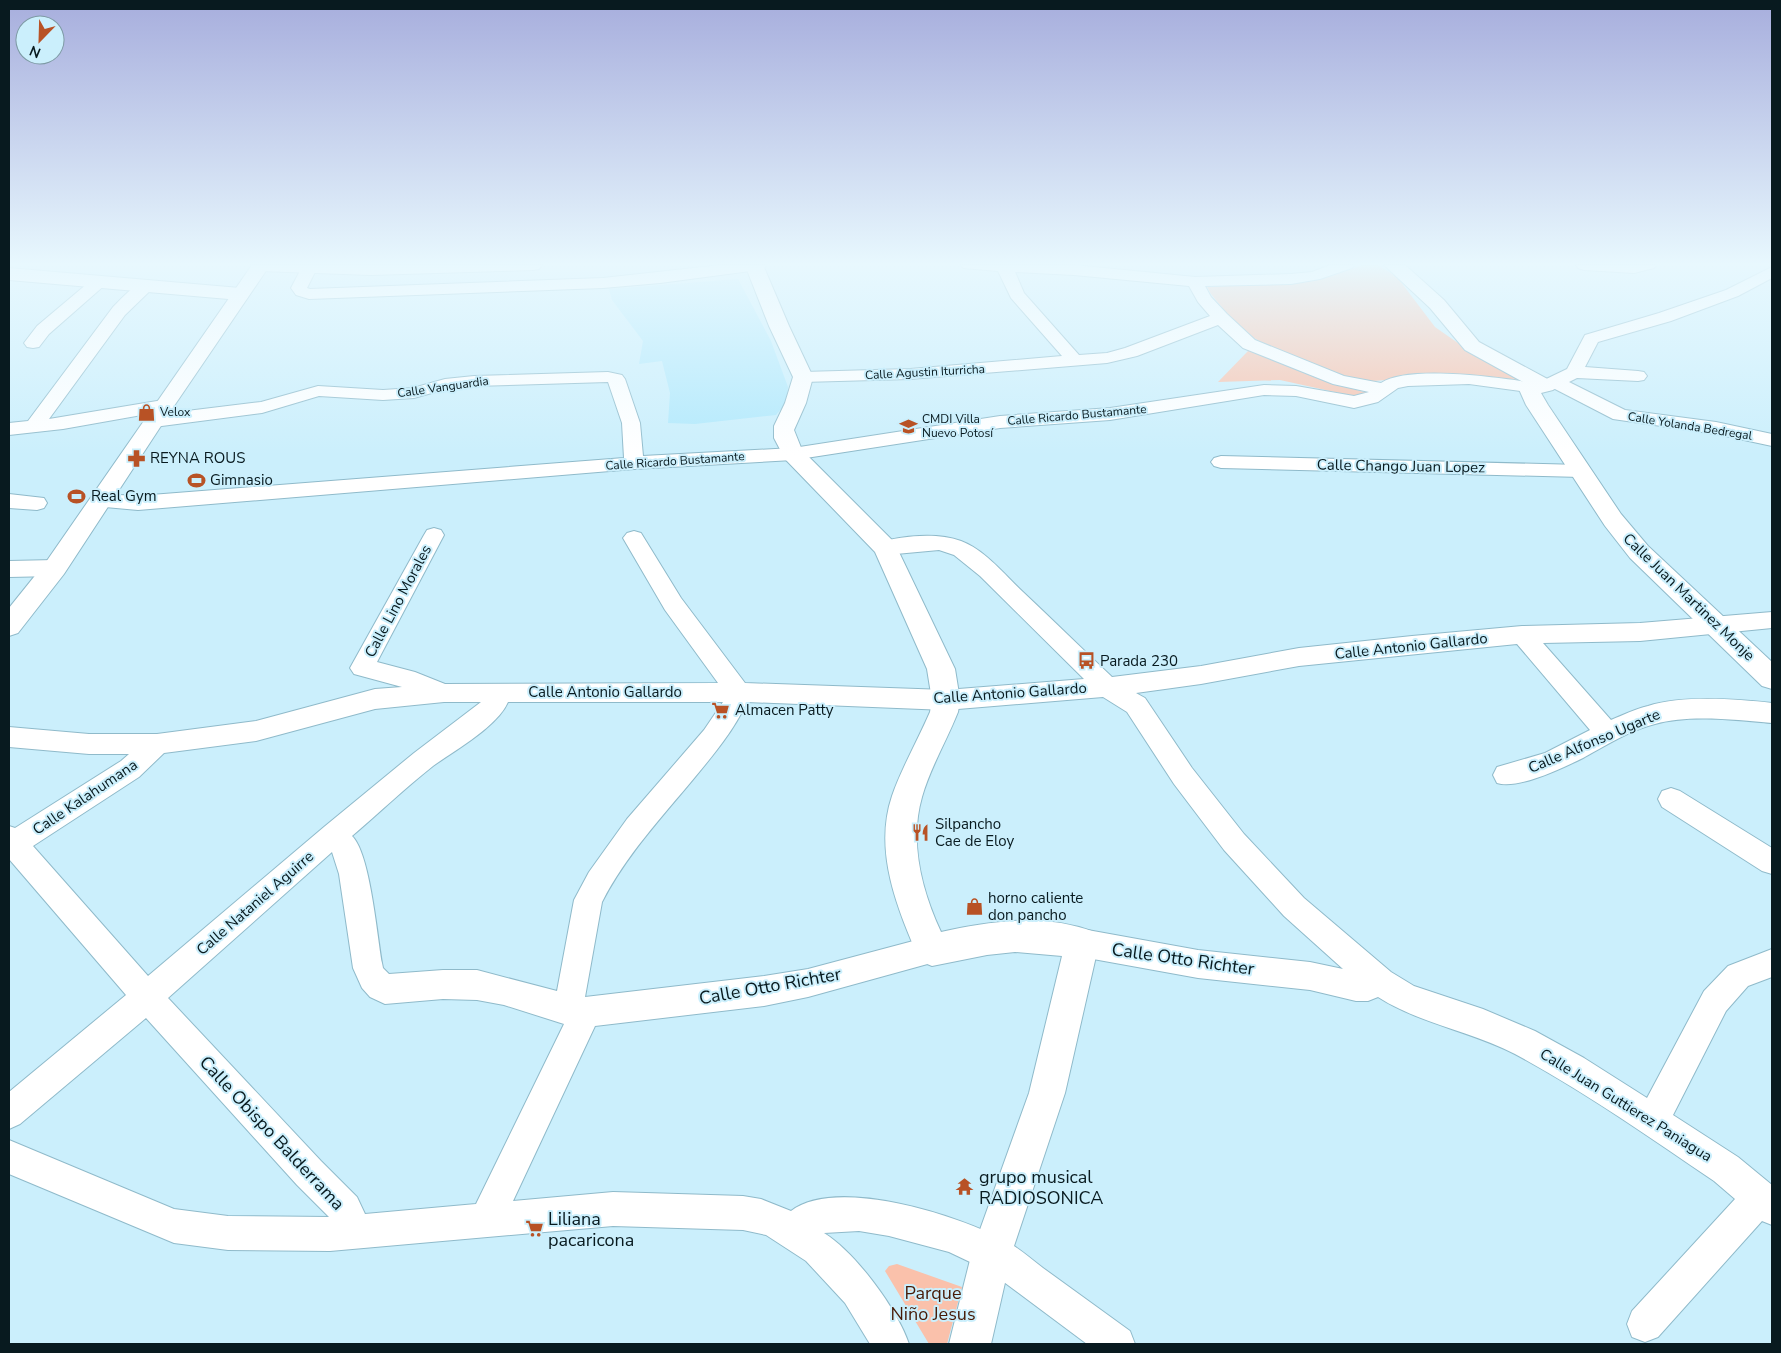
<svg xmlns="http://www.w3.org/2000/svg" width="1781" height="1353" font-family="'Nunito Sans',sans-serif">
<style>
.built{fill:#b2e9fc}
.green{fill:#fac1ab}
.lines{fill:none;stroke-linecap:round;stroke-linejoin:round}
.minor-casing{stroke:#8fbaca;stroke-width:2}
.tertiary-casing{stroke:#8fbaca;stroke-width:2}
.secondary-casing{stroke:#8fbaca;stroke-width:2}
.primary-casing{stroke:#8fbaca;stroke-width:2}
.minor{fill:#fff;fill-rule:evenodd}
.tertiary{fill:#fff;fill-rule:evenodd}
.secondary{fill:#fff;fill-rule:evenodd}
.primary{fill:#fff;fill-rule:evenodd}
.labels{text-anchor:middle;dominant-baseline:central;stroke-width:4;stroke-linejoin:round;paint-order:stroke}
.far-street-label{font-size:12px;fill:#081a1f;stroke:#cbeffc}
.far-poi-label{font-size:12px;fill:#081a1f;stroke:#cbeffc;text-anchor:start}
.poi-label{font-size:15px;fill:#081a1f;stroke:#cbeffc;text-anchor:start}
.street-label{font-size:15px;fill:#081a1f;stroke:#cbeffc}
.near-street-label{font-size:18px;fill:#081a1f;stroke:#cbeffc}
.near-poi-label{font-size:18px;fill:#081a1f;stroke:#cbeffc;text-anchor:start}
.near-park-label{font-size:18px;fill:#471a06;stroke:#cbeffc}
</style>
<rect width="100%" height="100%" fill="#cbeffc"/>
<!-- built -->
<path class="built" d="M738,279l33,62 17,46 -2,16 -10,12 -81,9 -27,-1 2,-30 -8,-32 -23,3 4,-23 -31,-41 -3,-11z"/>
<!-- green -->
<path class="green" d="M1362,265h16l19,12 38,50 43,30 45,24 -122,-2 -43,3 -76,-28 -28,-16 -25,-22 -18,-22 -4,-7 98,-5 27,-6z
M1253,350l79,33 39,11 -9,4 -82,-18 -62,2 30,-31z
M897,1264l65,23 -15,57h-18l-44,-73 4,-5z"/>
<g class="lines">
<defs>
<path id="minor" d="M308,265l6,2 2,3 -9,18 3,1 293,-11 118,-13h45l-2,3 -6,2 -98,13 -57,5 -294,11 -13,-4 -5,-7 11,-21z
M961,265h113l121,12 96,-3 21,-2 18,-7h24l-2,3 -32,11 -29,5 -86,2 6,11 16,17 28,26 89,36 37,7c26,-18 115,-6 147,-1l6,1 3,4 -3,4 -6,1 -59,-8 -61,2 -10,2 -20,14 -24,6 -58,-12 -32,-1 -154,25 -110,8 -207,32 -159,9 -496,41 -44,-4 -3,-5 3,-5 7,-2 37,2 486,-38 -2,-35 -14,-41 -134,4 -28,3 -32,9 -31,2 -64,-4 -57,17 -108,14 -7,-2 -2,-4 2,-4 7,-2 107,-13 57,-16 65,4 30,-2 32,-9 29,-3 134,-4 14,3 3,4 15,44 3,33 150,-8 207,-32 110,-8 154,-23 32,1 58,10 15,-4 -36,-8 -90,-36 -25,-23 -81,31 -30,7 -197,16 -107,3 -6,-1 -3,-4 3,-4 6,-1 107,-3 152,-13 -51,-58 -13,-27 -35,-3zM1015,272l59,3 115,11 9,16 12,14 -85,32 -18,5 -28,2 -55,-62z
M1576,265h80l-2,3 -20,5 -50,-3 -6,-2z
M1772,267v11l-34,18 -67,25 -73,21 -13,25 53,4 6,1 3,4 -3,4 -6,1 -61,-3 -8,4 56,28 91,12 56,12v12l-56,-12 -103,-15 -58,-30 -9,2 -6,-1 -3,-4 3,-4 27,-13 18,-34 74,-22 67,-23z
M100,276l6,2 2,3 -2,3 -57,50 -10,13 -6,1 -6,-1 -3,-4 13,-17 57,-48z
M147,281l6,2 2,3 -30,29 -76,104 114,-19 7,2 2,4 -2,4 -107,19 -54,6v-12l19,-2 85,-114c10,-10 20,-22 34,-26z
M1221,456l360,9 7,1 3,5 -3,5 -7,1 -360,-9 -7,-2 -3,-4 3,-4z
M9,494l35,4 3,5 -3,5 -7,2 -28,-2z
M434,528l7,2 3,5 -67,127 38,10 30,12 273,-1 -53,-73 -42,-72 4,-5 7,-2 7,2 40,65 64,85 201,7 138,-11 -104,-103 -26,-21 -15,-5 -54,5 -8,-2 -3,-5 3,-5c25,-7 59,-11 84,-2 24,9 44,34 62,51 30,28 59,57 89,85l89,-11 98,-18 113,-12 110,-10 118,-3 132,-11v16l-132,13 -97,2 68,77c12,-5 24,-11 37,-14 35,-11 87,-7 124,-3v20c-35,-3 -83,-9 -117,1 -25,6 -50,22 -72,34 -20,10 -66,32 -86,25l-4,-8 4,-8 48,-14 45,-23 -73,-86 -218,22 -98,18 -65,9 9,5 47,70 52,66 60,64 87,74 23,14 69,23 52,22 49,27 63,40 57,-107 24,-25 44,-17v28l-24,9 -22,25 -53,104 65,42 34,28v40l-10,-4 -104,116 -13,5 -13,-5 -5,-13 5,-13 103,-112 -21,-18c-65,-44 -130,-90 -199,-127 -44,-23 -95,-30 -137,-57l-10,4h-12l-46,-11 -112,-12 -116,-21 -10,-4 -4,-10 4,-10 10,-4 116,21 112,12 33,7 -59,-53 -60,-66 -50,-66 -47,-72 -24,-15 -157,13 -199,-8c-13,28 -32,51 -52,75 -33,40 -69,78 -93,125l-17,95 179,-21 44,-7 124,-33 10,4 5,10 -5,10 -134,37 -44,9 -169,20 -82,175 100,-9 130,4 18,3 30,12c46,-35 169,5 215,30 14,8 25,18 37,27 29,21 58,42 87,63l5,13h-48l-98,-73 -40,-19 -60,-16 -30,-5 -35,2c32,20 73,76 85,111h-39l-25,-41 -39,-42 -40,-26 -23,-5 -130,-4 -283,25 -102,-1 -54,-7 -165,-69v-34l165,69 54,7 101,1 -32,-32 -151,-167 -126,106 -11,5v-37l117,-97 -117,-136v-33l6,2 106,-67 8,-7h-40l-80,-7v-20l80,7h68l99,-13 119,-32 27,-2 -48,-13 -4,-6 74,-133 3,-5zM444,702h37l-67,51 -90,74 -176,149 -115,-130 106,-69 25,-24 92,-12 119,-32zM508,702h215l-19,28 -77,89 -38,53 -15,28 -17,91 -80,-21h-34l-54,4 -6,-6 -1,-5c-5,-28 -12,-110 -30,-127 27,-23 53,-48 81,-70 22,-16 64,-39 75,-64zM332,852l7,22 14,94 9,20 8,9 15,7 58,-5 34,1 27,5 60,19 -88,180 -111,10 -8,-17 -36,-36 -153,-163z
M55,560l8,3 3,5 -3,5 -8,3 -46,1v-16z
M1671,788l9,3 92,57v26l-10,-3 -100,-64 -4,-8 4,-8z"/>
<path id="tertiary" d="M251,265h291l-3,4 -6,1 -162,5 -111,-4 -6,-1z
M745,265h18l26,61 24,51 -7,26 -12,27 8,20 92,92 3,6 58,121 5,31 -2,12c-11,28 -28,56 -36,85 -13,45 0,94 19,135 49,-11 104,-19 153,0l5,11 -34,150 -53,159 -21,92h-42l23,-92 57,-159 33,-137 -47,-4 -28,3 -55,11 -12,-5c-22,-51 -47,-109 -28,-165 10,-29 26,-56 38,-84l2,-12 -5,-31 -52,-117 -90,-93 -11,-21v-12l11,-23 8,-26 -24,-51z
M1384,265h21l39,35 35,42 74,40 3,4 -3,4 -12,3 7,12 73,109 27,32 124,116v27l-10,-3 -132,-128 -25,-32 -79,-121 -8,-18 5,-5 -58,-32 -35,-42z"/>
<path id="secondary" d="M9,268l231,20 7,2 2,4 -2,4 -7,2 -231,-20z"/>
<path id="primary" d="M252,265h18l-96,141 -110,168 -46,59 -9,3v-28l37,-46z"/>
</defs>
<!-- minor casing -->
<use href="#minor" class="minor-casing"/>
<!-- tertiary casing -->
<use href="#tertiary" class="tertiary-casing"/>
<!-- secondary casing -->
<use href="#secondary" class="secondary-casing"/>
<!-- primary casing -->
<use href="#primary" class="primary-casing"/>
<!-- minor -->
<use href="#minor" class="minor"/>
<!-- tertiary -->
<use href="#tertiary" class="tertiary"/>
<!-- secondary -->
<use href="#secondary" class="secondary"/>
<!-- primary -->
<use href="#primary" class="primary"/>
</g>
<!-- sky -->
<linearGradient id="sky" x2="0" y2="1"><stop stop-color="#a7aedd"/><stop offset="0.58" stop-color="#e8f8fe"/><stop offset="1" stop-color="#e8f8fe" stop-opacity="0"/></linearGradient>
<rect width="1781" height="455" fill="url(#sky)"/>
<!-- icons -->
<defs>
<symbol id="shop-bare" viewBox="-9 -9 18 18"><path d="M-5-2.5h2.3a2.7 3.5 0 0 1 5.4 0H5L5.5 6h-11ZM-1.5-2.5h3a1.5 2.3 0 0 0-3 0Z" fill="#b85225" stroke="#cbeffc" stroke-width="2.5" paint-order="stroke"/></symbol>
<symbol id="school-bare" viewBox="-9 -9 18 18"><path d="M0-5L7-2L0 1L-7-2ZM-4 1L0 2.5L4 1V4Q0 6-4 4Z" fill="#b85225" stroke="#cbeffc" stroke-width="2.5" paint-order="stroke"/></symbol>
<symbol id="pharmacy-bare" viewBox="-9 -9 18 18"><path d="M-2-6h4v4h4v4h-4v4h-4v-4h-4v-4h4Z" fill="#b85225" stroke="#cbeffc" stroke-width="2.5" paint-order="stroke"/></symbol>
<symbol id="stadium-bare" viewBox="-9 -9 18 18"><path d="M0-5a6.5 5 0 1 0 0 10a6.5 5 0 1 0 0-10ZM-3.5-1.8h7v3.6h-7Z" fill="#b85225" stroke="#cbeffc" stroke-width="2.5" paint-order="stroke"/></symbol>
<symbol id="bus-bare" viewBox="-9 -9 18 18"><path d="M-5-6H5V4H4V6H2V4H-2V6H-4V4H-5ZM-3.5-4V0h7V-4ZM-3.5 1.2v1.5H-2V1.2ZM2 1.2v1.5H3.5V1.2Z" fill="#b85225" stroke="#cbeffc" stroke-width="2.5" paint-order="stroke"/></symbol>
<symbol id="supermarket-bare" viewBox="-9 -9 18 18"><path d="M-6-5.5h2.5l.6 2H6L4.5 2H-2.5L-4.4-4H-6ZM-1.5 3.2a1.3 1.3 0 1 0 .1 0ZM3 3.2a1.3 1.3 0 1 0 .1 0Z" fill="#b85225" stroke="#cbeffc" stroke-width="2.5" paint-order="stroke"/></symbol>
<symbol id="restaurant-bare" viewBox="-9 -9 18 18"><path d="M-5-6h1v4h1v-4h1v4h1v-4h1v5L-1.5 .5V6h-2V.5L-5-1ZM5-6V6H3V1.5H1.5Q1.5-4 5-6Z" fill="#b85225" stroke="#cbeffc" stroke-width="2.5" paint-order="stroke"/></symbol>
<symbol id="temple-bare" viewBox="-9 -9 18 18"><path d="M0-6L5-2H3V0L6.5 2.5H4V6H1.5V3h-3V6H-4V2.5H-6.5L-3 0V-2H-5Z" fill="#b85225" stroke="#cbeffc" stroke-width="2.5" paint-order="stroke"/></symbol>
</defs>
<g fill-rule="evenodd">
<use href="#shop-bare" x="134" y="400" width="25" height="25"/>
<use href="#school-bare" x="896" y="414" width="25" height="25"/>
<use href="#pharmacy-bare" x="124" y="446" width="25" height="25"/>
<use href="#stadium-bare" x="184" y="468" width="25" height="25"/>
<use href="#stadium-bare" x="64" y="484" width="25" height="25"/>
<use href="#bus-bare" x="1074" y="648" width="25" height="25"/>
<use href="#supermarket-bare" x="708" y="698" width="25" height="25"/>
<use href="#restaurant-bare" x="908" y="820" width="25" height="25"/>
<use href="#shop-bare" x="962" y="894" width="25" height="25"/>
<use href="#temple-bare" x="952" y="1174" width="25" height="25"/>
<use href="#supermarket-bare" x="522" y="1216" width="25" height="25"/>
</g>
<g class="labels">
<!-- far-street labels -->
<g class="far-street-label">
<text transform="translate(925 372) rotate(-3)">Calle Agustin Iturricha</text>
<text transform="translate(443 387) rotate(-8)">Calle Vanguardia</text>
<text transform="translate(1077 415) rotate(-5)">Calle Ricardo Bustamante</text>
<text transform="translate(1690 426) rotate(9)">Calle Yolanda Bedregal</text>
<text transform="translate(675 461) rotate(-4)">Calle Ricardo Bustamante</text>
</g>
<!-- far-poi labels -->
<g class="far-poi-label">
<text x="160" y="412">Velox</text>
<text x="922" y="419">CMDI Villa<tspan x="922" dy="14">Nuevo Potosí</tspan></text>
</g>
<!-- poi labels -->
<g class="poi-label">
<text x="150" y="458">REYNA ROUS</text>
<text x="210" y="480">Gimnasio</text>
<text x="91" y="496">Real Gym</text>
<text x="1100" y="661">Parada 230</text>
<text x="735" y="710">Almacen Patty</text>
<text x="935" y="824">Silpancho<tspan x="935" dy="17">Cae de Eloy</tspan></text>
<text x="988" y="898">horno caliente<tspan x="988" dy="17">don pancho</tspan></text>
</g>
<!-- street labels -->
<g class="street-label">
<text transform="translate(1401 466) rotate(1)">Calle Chango Juan Lopez</text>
<text transform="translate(1689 597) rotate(44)">Calle Juan Martinez Monje</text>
<text transform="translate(398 601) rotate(-62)">Calle Lino Morales</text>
<text transform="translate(1411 646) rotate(-6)">Calle Antonio Gallardo</text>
<text x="605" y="692">Calle Antonio Gallardo</text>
<text transform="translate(1010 693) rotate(-4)">Calle Antonio Gallardo</text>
<text transform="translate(1594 741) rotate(-23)">Calle Alfonso Ugarte</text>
<text transform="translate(85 797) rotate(-34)">Calle Kalahumana</text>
<text transform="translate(255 903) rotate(-41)">Calle Nataniel Aguirre</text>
<text transform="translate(1626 1105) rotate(32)">Calle Juan Guttierez Paniagua</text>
</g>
<!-- near-street labels -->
<g class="near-street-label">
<text transform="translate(1183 959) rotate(8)">Calle Otto Richter</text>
<text transform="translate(770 986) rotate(-10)">Calle Otto Richter</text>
<text transform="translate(272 1133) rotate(47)">Calle Obispo Balderrama</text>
</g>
<!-- near-poi labels -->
<g class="near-poi-label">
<text x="979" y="1177">grupo musical<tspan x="979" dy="21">RADIOSONICA</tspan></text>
<text x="548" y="1219">Liliana<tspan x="548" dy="21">pacaricona</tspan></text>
</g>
<!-- near-park labels -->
<g class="near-park-label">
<text x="933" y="1293">Parque<tspan x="933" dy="21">Niño Jesus</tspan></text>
</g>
</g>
<!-- border -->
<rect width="1781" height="1353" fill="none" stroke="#081a1f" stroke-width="20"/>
<!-- north arrow -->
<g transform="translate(40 40) rotate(203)"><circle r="24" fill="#cbeffc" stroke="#7d9aa4"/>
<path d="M0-4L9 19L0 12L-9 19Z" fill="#b85225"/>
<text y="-8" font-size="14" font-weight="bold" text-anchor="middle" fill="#081a1f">N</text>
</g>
</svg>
